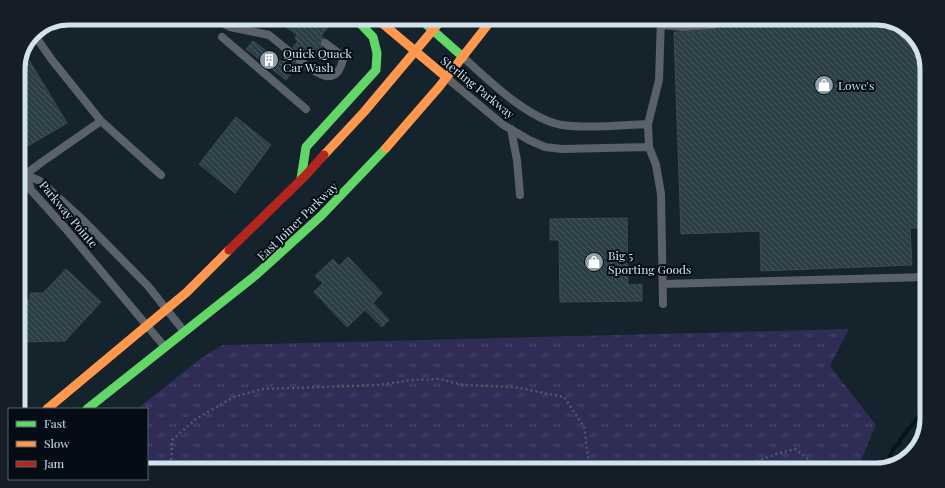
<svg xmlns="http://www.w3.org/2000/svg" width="945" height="488" font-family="'Playfair Display',serif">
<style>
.grass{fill:url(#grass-tufts)}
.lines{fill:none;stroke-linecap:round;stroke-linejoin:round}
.stream{stroke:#021617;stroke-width:4}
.building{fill:url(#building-back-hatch);stroke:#3d4b51}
.path{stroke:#515a61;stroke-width:2.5;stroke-dasharray:2 3;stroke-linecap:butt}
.lane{stroke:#5b6168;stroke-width:8}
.fast{stroke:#63d668;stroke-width:9}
.slow{stroke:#ff974d;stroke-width:9}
.jam{stroke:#b3261e;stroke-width:9}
.labels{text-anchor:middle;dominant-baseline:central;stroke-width:4;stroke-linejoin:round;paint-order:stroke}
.poi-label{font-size:12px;fill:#d3e3ee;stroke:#040d15;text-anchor:start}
.street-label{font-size:12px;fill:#d3e3ee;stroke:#040d15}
.rim{fill:none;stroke:#d3e3ee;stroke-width:5}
</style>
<defs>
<pattern id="grass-tufts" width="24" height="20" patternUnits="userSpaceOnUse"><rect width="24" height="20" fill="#2f2c55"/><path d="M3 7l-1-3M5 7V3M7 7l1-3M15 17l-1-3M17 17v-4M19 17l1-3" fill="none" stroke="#4c4a6e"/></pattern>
<pattern id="building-back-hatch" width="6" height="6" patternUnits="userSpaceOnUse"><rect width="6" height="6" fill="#2b3e45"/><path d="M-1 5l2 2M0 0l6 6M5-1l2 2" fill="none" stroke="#495a60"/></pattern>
</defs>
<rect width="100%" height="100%" fill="#14232c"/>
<!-- grass -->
<path class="grass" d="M849,329l-19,37 46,59 -19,45h-710v-61h-10l64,-51 22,-13z"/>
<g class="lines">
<!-- stream -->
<path class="stream" d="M885,467l9,-20 5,-3 1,-4 27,-34"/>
</g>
<!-- building -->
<path class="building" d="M274,18h42l12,9 -7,9 3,2 -4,4 2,5 -9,11 -7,-5 -2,4 -4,-1 -4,1 -1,4 2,5 -11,14 -40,-31 7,-8 29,21 4,-6 4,1 4,-1 1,-6 -2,-3 5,-6 -3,-3 2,-3z
M673,18h42l-3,2 -29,1h-10z
M817,18h59l23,5 4,4v7h8l8,7 8,25v162h-17l2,37 -151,6 -1,-40 -79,3 -7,-202h9l30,-2 15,-7 89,-3z
M24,52l43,71 -39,23 -10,-18v-62z
M236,117l35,28 -36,48 -36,-29z
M627,218l1,67 14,-1v17l-82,1 -1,-62h-9v-21z
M348,257l34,36 -9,10 16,17 -7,7 -17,-17 -18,17 -33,-35 9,-9 -8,-7 18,-17 6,7z
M66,269l35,33 -36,39 -47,1v-42h12v-7h13z"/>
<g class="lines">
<!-- path -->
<path class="path" d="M171,470l1,-30 24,-21 38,-22 28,-8 117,-4 32,-5 29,-1 23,6 51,2 50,10 20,30 4,30 5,13
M733,470l43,-16 19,-5 27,21"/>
<!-- lane -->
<path class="lane" d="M212,18l18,9 39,8 21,17
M661,18l-2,62 -11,44 1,23 7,18 5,29 2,110
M662,25l21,2 30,-2 14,-7
M230,27l8,-9
M33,33l19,27 49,61 60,54
M222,37l84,72
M463,57c25,23 65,62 99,68 26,4 59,0 86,-1
M300,61c15,12 37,28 43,-2l-2,-4 -16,-12
M447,78l55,46 27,16 16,7 17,2 87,-2
M511,129l6,31 3,35
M18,164l8,11 5,15 34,38 99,118
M26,175l14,6 42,38 66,67 35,44
M18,180l24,-18 59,-41
M663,284l264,-7"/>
<!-- fast -->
<path class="fast" d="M419,18l44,39
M301,179l5,-32 70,-77 1,-17 -4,-16 -18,-19
M87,409l169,-134 65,-59 65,-68"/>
<!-- slow -->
<path class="slow" d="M376,18l70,59
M386,148l53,-61 54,-69
M324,155l40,-43 79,-94
M47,409l140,-117 42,-42"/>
<!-- jam -->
<path class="jam" d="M229,250l76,-74 19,-21"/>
</g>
<!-- icons -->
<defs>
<symbol id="building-disc" viewBox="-11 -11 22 22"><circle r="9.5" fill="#90a0aa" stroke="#040d15"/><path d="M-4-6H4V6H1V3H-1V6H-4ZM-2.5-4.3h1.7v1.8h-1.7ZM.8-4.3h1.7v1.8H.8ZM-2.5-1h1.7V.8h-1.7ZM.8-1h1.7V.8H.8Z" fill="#fff"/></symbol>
<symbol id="shop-disc" viewBox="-11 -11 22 22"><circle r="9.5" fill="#90a0aa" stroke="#040d15"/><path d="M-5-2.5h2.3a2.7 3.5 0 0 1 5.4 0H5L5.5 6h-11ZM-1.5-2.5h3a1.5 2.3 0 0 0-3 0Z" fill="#fff"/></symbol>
</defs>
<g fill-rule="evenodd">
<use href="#building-disc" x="258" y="49" width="22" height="22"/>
<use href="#shop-disc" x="813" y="74" width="22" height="22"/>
<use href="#shop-disc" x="583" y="251" width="22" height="22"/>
</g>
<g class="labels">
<!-- poi labels -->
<g class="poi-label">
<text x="283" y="53">Quick Quack<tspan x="283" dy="14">Car Wash</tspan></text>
<text x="838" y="85">Lowe's</text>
<text x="608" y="255">Big 5<tspan x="608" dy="14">Sporting Goods</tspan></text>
</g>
<!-- street labels -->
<g class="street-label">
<text transform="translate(478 87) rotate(39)">Sterling Parkway</text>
<text transform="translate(69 214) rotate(50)">Parkway Pointe</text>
<text transform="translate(297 221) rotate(-44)">East Joiner Parkway</text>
</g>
</g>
<!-- crop -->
<path d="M0 0H945V488H0ZM69 25H876A44 44 0 0 1 920 69V419A44 44 0 0 1 876 463H69A44 44 0 0 1 25 419V69A44 44 0 0 1 69 25Z" fill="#151e26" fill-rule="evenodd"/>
<path class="rim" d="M69 25H876A44 44 0 0 1 920 69V419A44 44 0 0 1 876 463H69A44 44 0 0 1 25 419V69A44 44 0 0 1 69 25Z"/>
<!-- legend -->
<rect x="8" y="408" width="140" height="72" fill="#040d15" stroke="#57636c"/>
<rect x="16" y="421" width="20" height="6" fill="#63d668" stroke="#57636c"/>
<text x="44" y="428" font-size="12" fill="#d3e3ee">Fast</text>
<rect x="16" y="441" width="20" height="6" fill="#ff974d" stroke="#57636c"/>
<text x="44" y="448" font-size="12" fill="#d3e3ee">Slow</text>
<rect x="16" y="461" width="20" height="6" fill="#b3261e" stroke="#57636c"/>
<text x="44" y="468" font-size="12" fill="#d3e3ee">Jam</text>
</svg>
